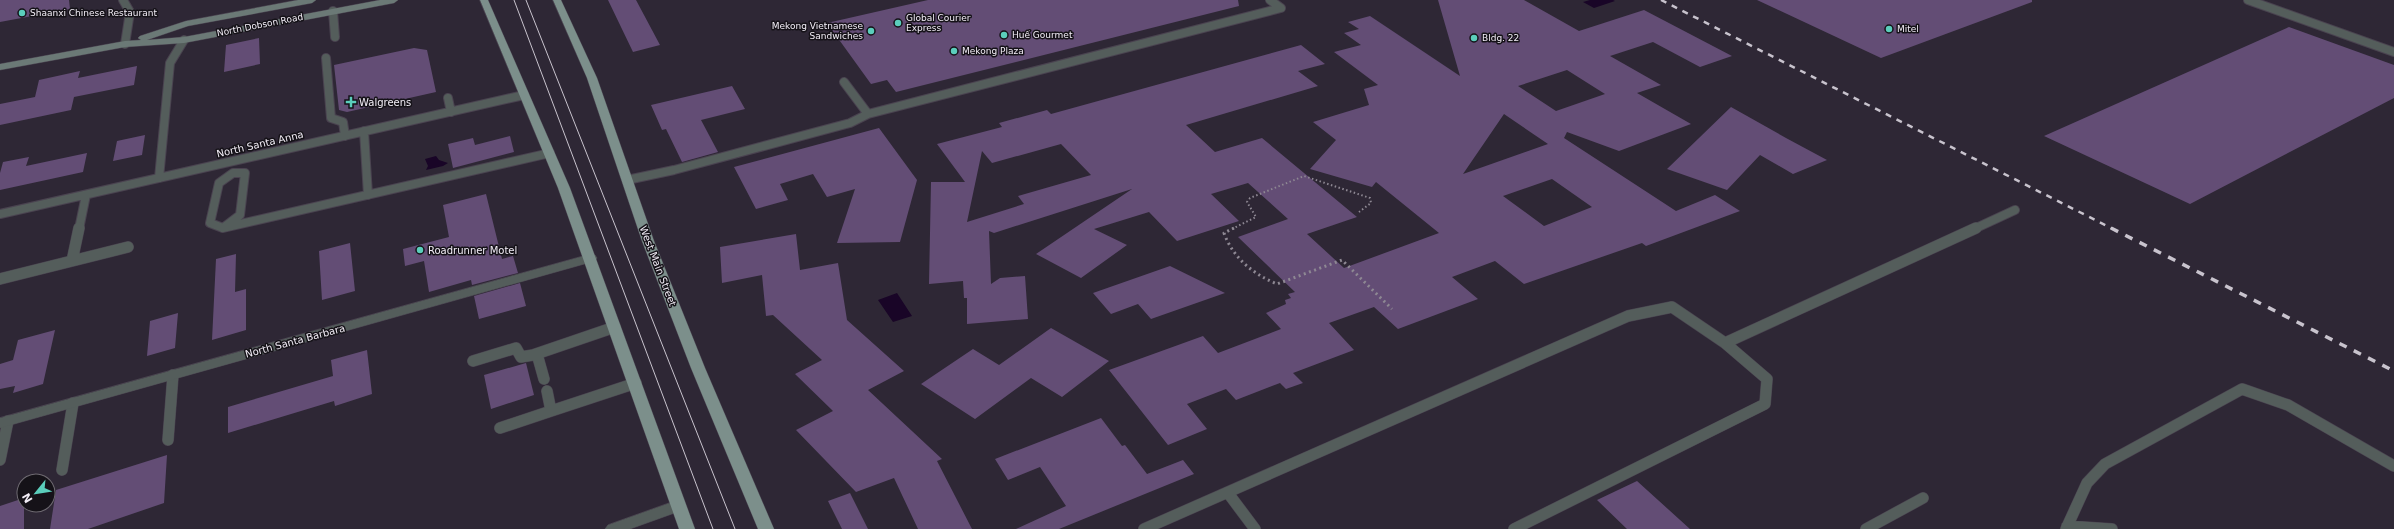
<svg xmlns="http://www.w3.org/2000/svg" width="2394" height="529" font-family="'DejaVu Sans',sans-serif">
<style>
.water{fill:#190527}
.building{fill:#634d75;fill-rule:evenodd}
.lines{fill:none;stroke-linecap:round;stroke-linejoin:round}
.service-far1-casing{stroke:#4a4350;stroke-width:10}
.service-casing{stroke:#4a4350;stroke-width:12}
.minor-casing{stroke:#4a4350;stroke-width:1}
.secondary-casing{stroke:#4a4350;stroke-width:1}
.primary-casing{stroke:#4a4350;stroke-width:1}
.path-far1{stroke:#8e8893;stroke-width:2;stroke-dasharray:1.5 2.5;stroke-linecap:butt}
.path{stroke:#8e8893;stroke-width:3;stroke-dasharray:2 3.5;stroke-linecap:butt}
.service-far1{stroke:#545d5b;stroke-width:8}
.service{stroke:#545d5b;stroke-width:11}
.minor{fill:#545d5b;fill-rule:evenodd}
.secondary{fill:#6b7976;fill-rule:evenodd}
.primary{fill:#7c8f8b;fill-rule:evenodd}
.tram{stroke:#c8c3cd;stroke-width:1}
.rail-far1{stroke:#c8c3cd;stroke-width:2.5;stroke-dasharray:6 6;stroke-linecap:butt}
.rail{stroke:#c8c3cd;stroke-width:3.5;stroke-dasharray:8 8;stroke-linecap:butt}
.poi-dot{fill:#5bcebc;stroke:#151218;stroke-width:1.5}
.labels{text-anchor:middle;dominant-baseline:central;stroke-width:3;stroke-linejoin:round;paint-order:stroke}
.far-poi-label{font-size:9px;fill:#f3eef7;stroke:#151218;text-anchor:start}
.far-street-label{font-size:9px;fill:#f3eef7;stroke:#151218}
.poi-label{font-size:10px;fill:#f3eef7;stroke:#151218;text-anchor:start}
.street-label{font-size:10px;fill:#f3eef7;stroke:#151218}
</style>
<rect width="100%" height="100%" fill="#2e2735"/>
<!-- water -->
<path class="water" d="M1590,0h23l2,1 -21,7 -11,-6z
M436,156l3,4 9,3 -5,3 -17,4 2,-4 -3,-7z
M897,293l15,23 -19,6 -15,-22z"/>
<!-- building -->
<path class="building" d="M0,0h69l1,9 -70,13z
M608,0h28l24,45 -27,7z
M928,0h310l1,6 -343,86 -9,-12 -16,4 -44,-61z
M1438,0h86l55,31 65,-21 88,46 -32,11 -47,-25 -43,14 51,29 -24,8 54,31 -72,27 -52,-19 -3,6 112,73 39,-16 25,16 -94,35 -4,-3 -118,41 -29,-23 -43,16 26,22 -80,30 -24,-22 -45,16 25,27 -61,23 10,10 -17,6 -6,-6 -44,17 -10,-11 -39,15 20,25 -39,16 -59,-75 94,-34 15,17 63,-24 -15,-16 20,-9 -1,-4 6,-2 -3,-4 7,-2 -57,-55 50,-18 -40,-36 -37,11 28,27 -62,20 -28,-29 -55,17 33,16 -46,33 -45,-24 96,-65 -138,44 -5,-2 2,53 9,-6 25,-2 3,43 -61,5v-26h-3l-1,-17 -34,3 2,-102h34l-28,-38 65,-17 -3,-4 48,-13 4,4 250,-69 24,19 -27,7 20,15 -132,39 29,27 47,-14 95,79 -50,17 37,34 95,-35 -63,-51 -4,5 -62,-18 26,-29 -23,-18 56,-17 -5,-16 14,-4 -44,-33 27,-7 -17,-12 15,-4 -11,-7 22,-6 90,60zM1567,70l38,24 -49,17 -38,-25zM1504,114l44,30 -85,30zM1061,144l30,31 -73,21 6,8 -57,18 15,-71 10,12zM1552,179l40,28 -48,19 -41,-30z
M1757,0h275v2l-151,56z
M2289,27l105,38v33l-204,106 -146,-68z
M259,38l1,26 -36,8 2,-27z
M414,48l13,2 9,42 -89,20 -8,-2 -5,-45z
M137,66l-3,19 -60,12 -3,13 -71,15v-21l35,-7 4,-17 41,-9 -2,7z
M732,86l13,23 -44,11 17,32 -36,10 -16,-33 -4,1 -11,-25z
M1731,107l55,31 41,22 -34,14 -33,-19 -33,35 -60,-21z
M879,128l38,52 -17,62 -63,1 18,-54 -28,8 -14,-23 -33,10 8,16 -32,9 -22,-42z
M145,135l-3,20 -29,6 4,-20z
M510,136l4,16 -61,16 -5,-24 25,-6 2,7z
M87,153l-4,19 -83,18v-17l3,-11 26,-5 -3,9z
M486,194l16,65 11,-3 5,17 -46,12 -1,-5 -42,12 -5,-31 -19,5 -2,-17 46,-12 -6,-32z
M796,234l4,36 38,-7 9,57 57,51 -36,19 74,69 -5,2 35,68h-54l-24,-51 -38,14 -60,-62 37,-19 -38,-37 27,-14 -49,-45 -7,1 -4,-41 -40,8 -2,-36z
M350,243l5,48 -33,9 -3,-49z
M236,254l-1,38 11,-3v41l-34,10 4,-81z
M1170,266l55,27 -74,26 -13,-15 -27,10 -18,-21z
M520,283l6,23 -47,13 -5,-23z
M178,313l-3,35 -28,8 3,-35z
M1051,328l58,33 -47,36 -31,-19 -56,41 -54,-35 52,-35 26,16z
M55,330l-12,54 -30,9 2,-7 -15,3v-25l13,-4 5,-20z
M367,350l5,44 -37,12 -1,-5 -106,32v-26l105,-31 -2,-16z
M526,363l8,32 -43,14 -7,-34z
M1101,418l21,28 3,-1 22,29 36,-14 11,14 -135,55h-43l50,-23 -26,-39 -32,13 -13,-21z
M167,455l-3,48 -76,26h-38l6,-39z
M1637,481l53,48h-63l-30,-29z
M850,493l18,36h-26l-14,-28z
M24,498v31h-24v-23z"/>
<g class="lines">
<defs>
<path id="service-far1" d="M123,0l7,12 -5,32
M2248,0l146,52
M333,11l2,26
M326,58l5,60 12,4 2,14
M844,82l24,32 413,-106 -11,-8
M448,98l3,14
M364,131l4,64
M233,173h12l-5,42 -17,13 -13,-5 9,-40z
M159,178l11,-115 14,-23
M627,180l47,-10 176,-47 18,-9
M0,214l524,-119
M223,228l327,-75
M79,229l7,-34
M1974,229l41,-19"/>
<path id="service" d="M72,261l7,-33
M0,279l128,-32
M1725,343l251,-115
M537,354l7,25
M473,361l43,-13 5,9 12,-2 82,-28
M547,391l4,20 85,-28
M500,428l51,-17
M168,440l5,-65
M0,460l8,-39
M62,470l11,-67
M1228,493l27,36
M2067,526l45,3
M1144,529l484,-213 44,-9 53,36 42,36 -2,25 -251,125
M1866,529l57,-31
M2066,529l21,-46 18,-19 137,-75 46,16 106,61"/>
<path id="minor" d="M591,254l4,1 2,3 -2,3 -595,167v-10z
M678,500l5,2 2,4 -2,4 -53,19h-25l3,-4z"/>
<path id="secondary" d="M298,0h18l-4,3 -124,23 -41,14 37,-3 196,-37h18l-4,3 -210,40 -59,4 -125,23v-6l125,-23 16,-1 -3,-2 2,-2 46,-15z"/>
<path id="primary" d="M480,0h8l82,188 125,341h-16l-121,-341z
M553,0h8l36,78 57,163 51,127 69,161h-16l-67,-161 -49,-127 -55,-163z"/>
</defs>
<!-- service-far1 casing -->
<use href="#service-far1" class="service-far1-casing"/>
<!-- service casing -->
<use href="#service" class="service-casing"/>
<!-- minor casing -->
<use href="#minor" class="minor-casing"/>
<!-- secondary casing -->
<use href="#secondary" class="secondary-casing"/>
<!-- primary casing -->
<use href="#primary" class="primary-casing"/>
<!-- path-far1 -->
<path class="path-far1" d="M1232,229l24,-12 -9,-15 3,-4 54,-22 66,22 1,5 -12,9"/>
<!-- path -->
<path class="path" d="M1234,228l-10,5c9,25 29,41 53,51l65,-24 50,49"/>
<!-- service-far1 -->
<use href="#service-far1" class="service-far1"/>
<!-- service -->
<use href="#service" class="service"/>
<!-- minor -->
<use href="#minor" class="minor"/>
<!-- secondary -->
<use href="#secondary" class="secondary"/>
<!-- primary -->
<use href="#primary" class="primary"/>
<!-- tram -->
<path class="tram" d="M514,0l199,529
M526,0l209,529"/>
<!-- rail-far1 -->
<path class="rail-far1" d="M1661,0l452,229"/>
<!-- rail -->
<path class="rail" d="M2111,228l283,143"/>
</g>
<!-- markers -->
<g class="poi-dot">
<circle cx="22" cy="13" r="4"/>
<circle cx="898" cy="23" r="4"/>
<circle cx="1889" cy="29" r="4"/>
<circle cx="871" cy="31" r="4"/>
<circle cx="1004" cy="35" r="4"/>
<circle cx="1474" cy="38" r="4"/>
<circle cx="954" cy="51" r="4"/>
<path d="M349 96h4v4h4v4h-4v4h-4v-4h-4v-4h4z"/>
<circle cx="420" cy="250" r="4"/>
</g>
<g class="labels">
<!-- far-poi labels -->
<g class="far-poi-label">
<text x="30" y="13">Shaanxi Chinese Restaurant</text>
<text x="906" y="18">Global Courier<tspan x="906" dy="10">Express</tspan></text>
<text x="863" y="26" text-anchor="end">Mekong Vietnamese<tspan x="863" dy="10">Sandwiches</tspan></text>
<text x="1897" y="29">Mitel</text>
<text x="1012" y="35">Huế Gourmet</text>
<text x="1482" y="38">Bldg. 22</text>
<text x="962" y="51">Mekong Plaza</text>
</g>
<!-- far-street labels -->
<g class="far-street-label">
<text transform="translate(260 25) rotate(-11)">North Dobson Road</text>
</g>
<!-- poi labels -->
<g class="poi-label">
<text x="359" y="102">Walgreens</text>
<text x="428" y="250">Roadrunner Motel</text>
</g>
<!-- street labels -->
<g class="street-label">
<text transform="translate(260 144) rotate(-13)">North Santa Anna</text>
<text transform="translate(658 266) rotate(69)">West Main Street</text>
<text transform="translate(295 341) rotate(-15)">North Santa Barbara</text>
</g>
</g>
<!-- north arrow -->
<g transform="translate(36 493) rotate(240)"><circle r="19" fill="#151218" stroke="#6e6a71"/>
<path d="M0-3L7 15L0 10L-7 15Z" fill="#5bcebc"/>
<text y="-6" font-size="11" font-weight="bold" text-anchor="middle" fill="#f3eef7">N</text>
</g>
</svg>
